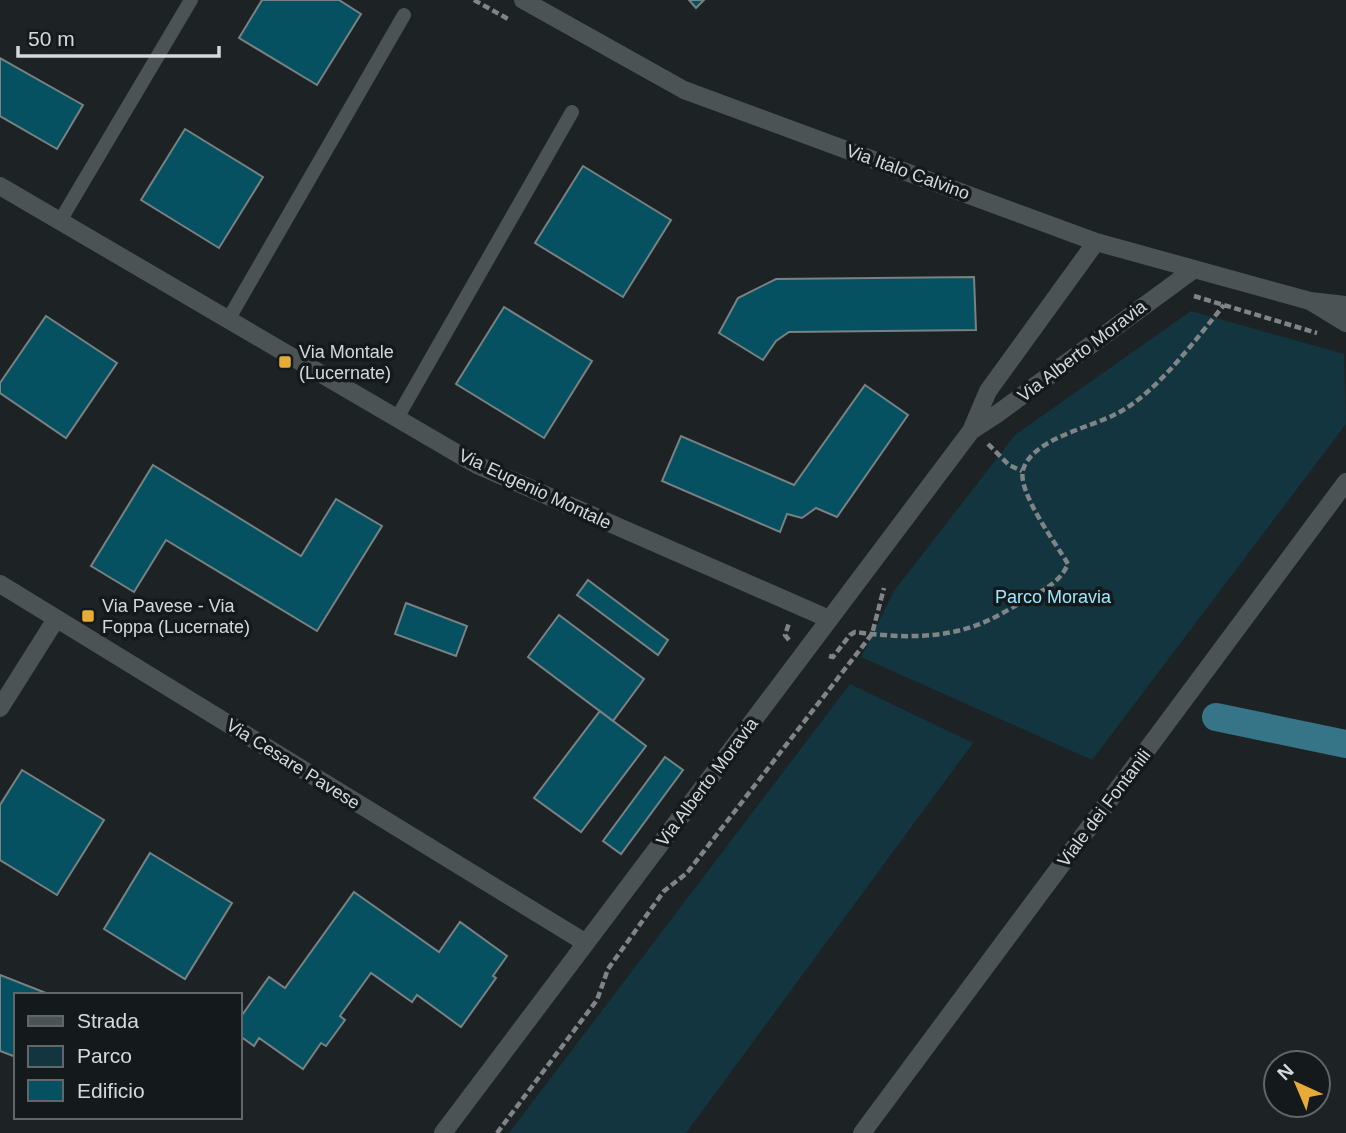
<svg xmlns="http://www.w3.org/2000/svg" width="1346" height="1133" font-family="Helvetica,sans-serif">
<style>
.green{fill:#12353f}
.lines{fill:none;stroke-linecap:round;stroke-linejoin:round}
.canal{stroke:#357587;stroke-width:28}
.building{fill:#055162;stroke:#798183;stroke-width:2}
.path{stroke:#7f8486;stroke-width:4.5;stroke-dasharray:7 3.5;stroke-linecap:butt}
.service{stroke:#4c5355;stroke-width:14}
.minor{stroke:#4c5355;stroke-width:18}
.secondary{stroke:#4c5355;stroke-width:18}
.poi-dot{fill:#e8ab37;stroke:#141a1c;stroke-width:2.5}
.labels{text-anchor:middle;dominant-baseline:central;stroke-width:7;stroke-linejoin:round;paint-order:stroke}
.street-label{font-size:18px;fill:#d5d9db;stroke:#141a1c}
.poi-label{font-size:18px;fill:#d5d9db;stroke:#141a1c;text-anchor:start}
.park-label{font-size:18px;fill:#9ce8fe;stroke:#141a1c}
</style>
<rect width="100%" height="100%" fill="#1d2325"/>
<!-- green -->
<path class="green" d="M1191,311l153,43 2,70 -254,336 -231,-103 33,-66 121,-156z
M850,684l123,59 -287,390h-177z"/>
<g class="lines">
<!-- canal -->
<path class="canal" d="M1216,717l130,27"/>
</g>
<!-- building -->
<path class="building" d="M262,0h77l22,14 -44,71 -78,-47z
M689,0h15l-8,8z
M0,58l83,47 -26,44 -57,-33z
M185,129l78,48 -44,71 -78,-48z
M583,166l88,54 -48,77 -88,-54z
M974,277l2,53 -187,2 -13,9 -13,19 -44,-27 19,-35 38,-19z
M504,307l88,54 -48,77 -88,-54z
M46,316l71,47 -51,75 -66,-45v-10z
M865,385l43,30 -71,102 -21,-9 -14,10 -15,-4 -7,18 -118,-51 19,-45 113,49z
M153,465l148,91 35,-57 46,27 -65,105 -151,-91 -32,52 -43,-26z
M588,580l80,60 -10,15 -81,-60z
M406,603l61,23 -11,30 -61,-22z
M559,615l85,64 -31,42 -85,-64z
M600,711l46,35 -65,86 -47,-34z
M665,757l18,13 -62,84 -18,-13z
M22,770l82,50 -47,75 -57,-35v-55z
M150,853l82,50 -47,76 -81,-50z
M354,892l85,60 21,-30 47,34 -14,20 3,2 -35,49 -44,-32 -5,7 -41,-29 -31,43 5,4 -19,26 -5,-3 -18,26 -44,-31 -5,8 -14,-10v-18l29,-41 16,11z
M0,975l51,20h-35v62l-16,-6z"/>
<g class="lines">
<!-- path -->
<path class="path" d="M474,0l36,20
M1194,296l123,37
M988,444l21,21 13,6
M789,640l-4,-5 4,-12
M829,656l4,1 17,-22 5,-3c44,6 92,8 134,-12 13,-6 26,-14 38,-21 17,-9 33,-17 41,-35 -11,-19 -51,-72 -45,-94 9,-31 66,-42 93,-56 40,-20 80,-75 108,-109
M497,1133l100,-133 11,-31 56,-78 23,-18 185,-239 12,-46"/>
<!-- service -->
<path class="service" d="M60,221l131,-221
M228,320l176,-305
M397,418l175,-306"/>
<!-- minor -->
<path class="minor" d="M523,0l161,90 412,152 214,59
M0,186l477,279 352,154
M1346,305l-36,-4 36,22
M971,431l26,-17 196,-144
M0,584l586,359
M0,708l56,-89
M443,1133l528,-702 17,-40 108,-149"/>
<!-- secondary -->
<path class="secondary" d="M862,1133l484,-651"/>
</g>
<!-- markers -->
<g class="poi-dot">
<rect x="278" y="355" width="14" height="14" rx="3.5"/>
<rect x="81" y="609" width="14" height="14" rx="3.5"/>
</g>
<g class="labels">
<!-- street labels -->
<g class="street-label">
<text transform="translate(908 172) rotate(20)">Via Italo Calvino</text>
<text transform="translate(1082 351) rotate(-37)">Via Alberto Moravia</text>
<text transform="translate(535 489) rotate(25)">Via Eugenio Montale</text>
<text transform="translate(293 764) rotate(32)">Via Cesare Pavese</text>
<text transform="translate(707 782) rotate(-53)">Via Alberto Moravia</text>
<text transform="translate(1104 808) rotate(-53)">Viale dei Fontanili</text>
</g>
<!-- poi labels -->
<g class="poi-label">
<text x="299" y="352">Via Montale<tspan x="299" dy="21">(Lucernate)</tspan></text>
<text x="102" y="606">Via Pavese - Via<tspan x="102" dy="21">Foppa (Lucernate)</tspan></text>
</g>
<!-- park labels -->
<g class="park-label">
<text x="1053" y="597">Parco Moravia</text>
</g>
</g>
<!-- legend -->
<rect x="14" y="993" width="228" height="126" fill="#141a1c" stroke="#616668" stroke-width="2"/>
<rect x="28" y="1016" width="35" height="10" fill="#4c5355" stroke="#616668" stroke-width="2"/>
<text x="77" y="1028" font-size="21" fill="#d5d9db">Strada</text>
<rect x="28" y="1046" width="35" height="21" fill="#12353f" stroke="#616668" stroke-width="2"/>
<text x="77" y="1063" font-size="21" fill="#d5d9db">Parco</text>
<rect x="28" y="1080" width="35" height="21" fill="#055162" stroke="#616668" stroke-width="2"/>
<text x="77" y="1098" font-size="21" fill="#d5d9db">Edificio</text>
<!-- north arrow -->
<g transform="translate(1297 1084) rotate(316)"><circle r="33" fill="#141a1c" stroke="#616668" stroke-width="2"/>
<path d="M0-5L12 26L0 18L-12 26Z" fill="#e8ab37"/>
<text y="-10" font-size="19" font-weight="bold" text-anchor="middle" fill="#d5d9db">N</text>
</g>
<!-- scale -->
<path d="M18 46v10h201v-10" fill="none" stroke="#d5d9db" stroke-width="3.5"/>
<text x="28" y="46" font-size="21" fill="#d5d9db" stroke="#141a1c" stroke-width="5" paint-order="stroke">50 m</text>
</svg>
